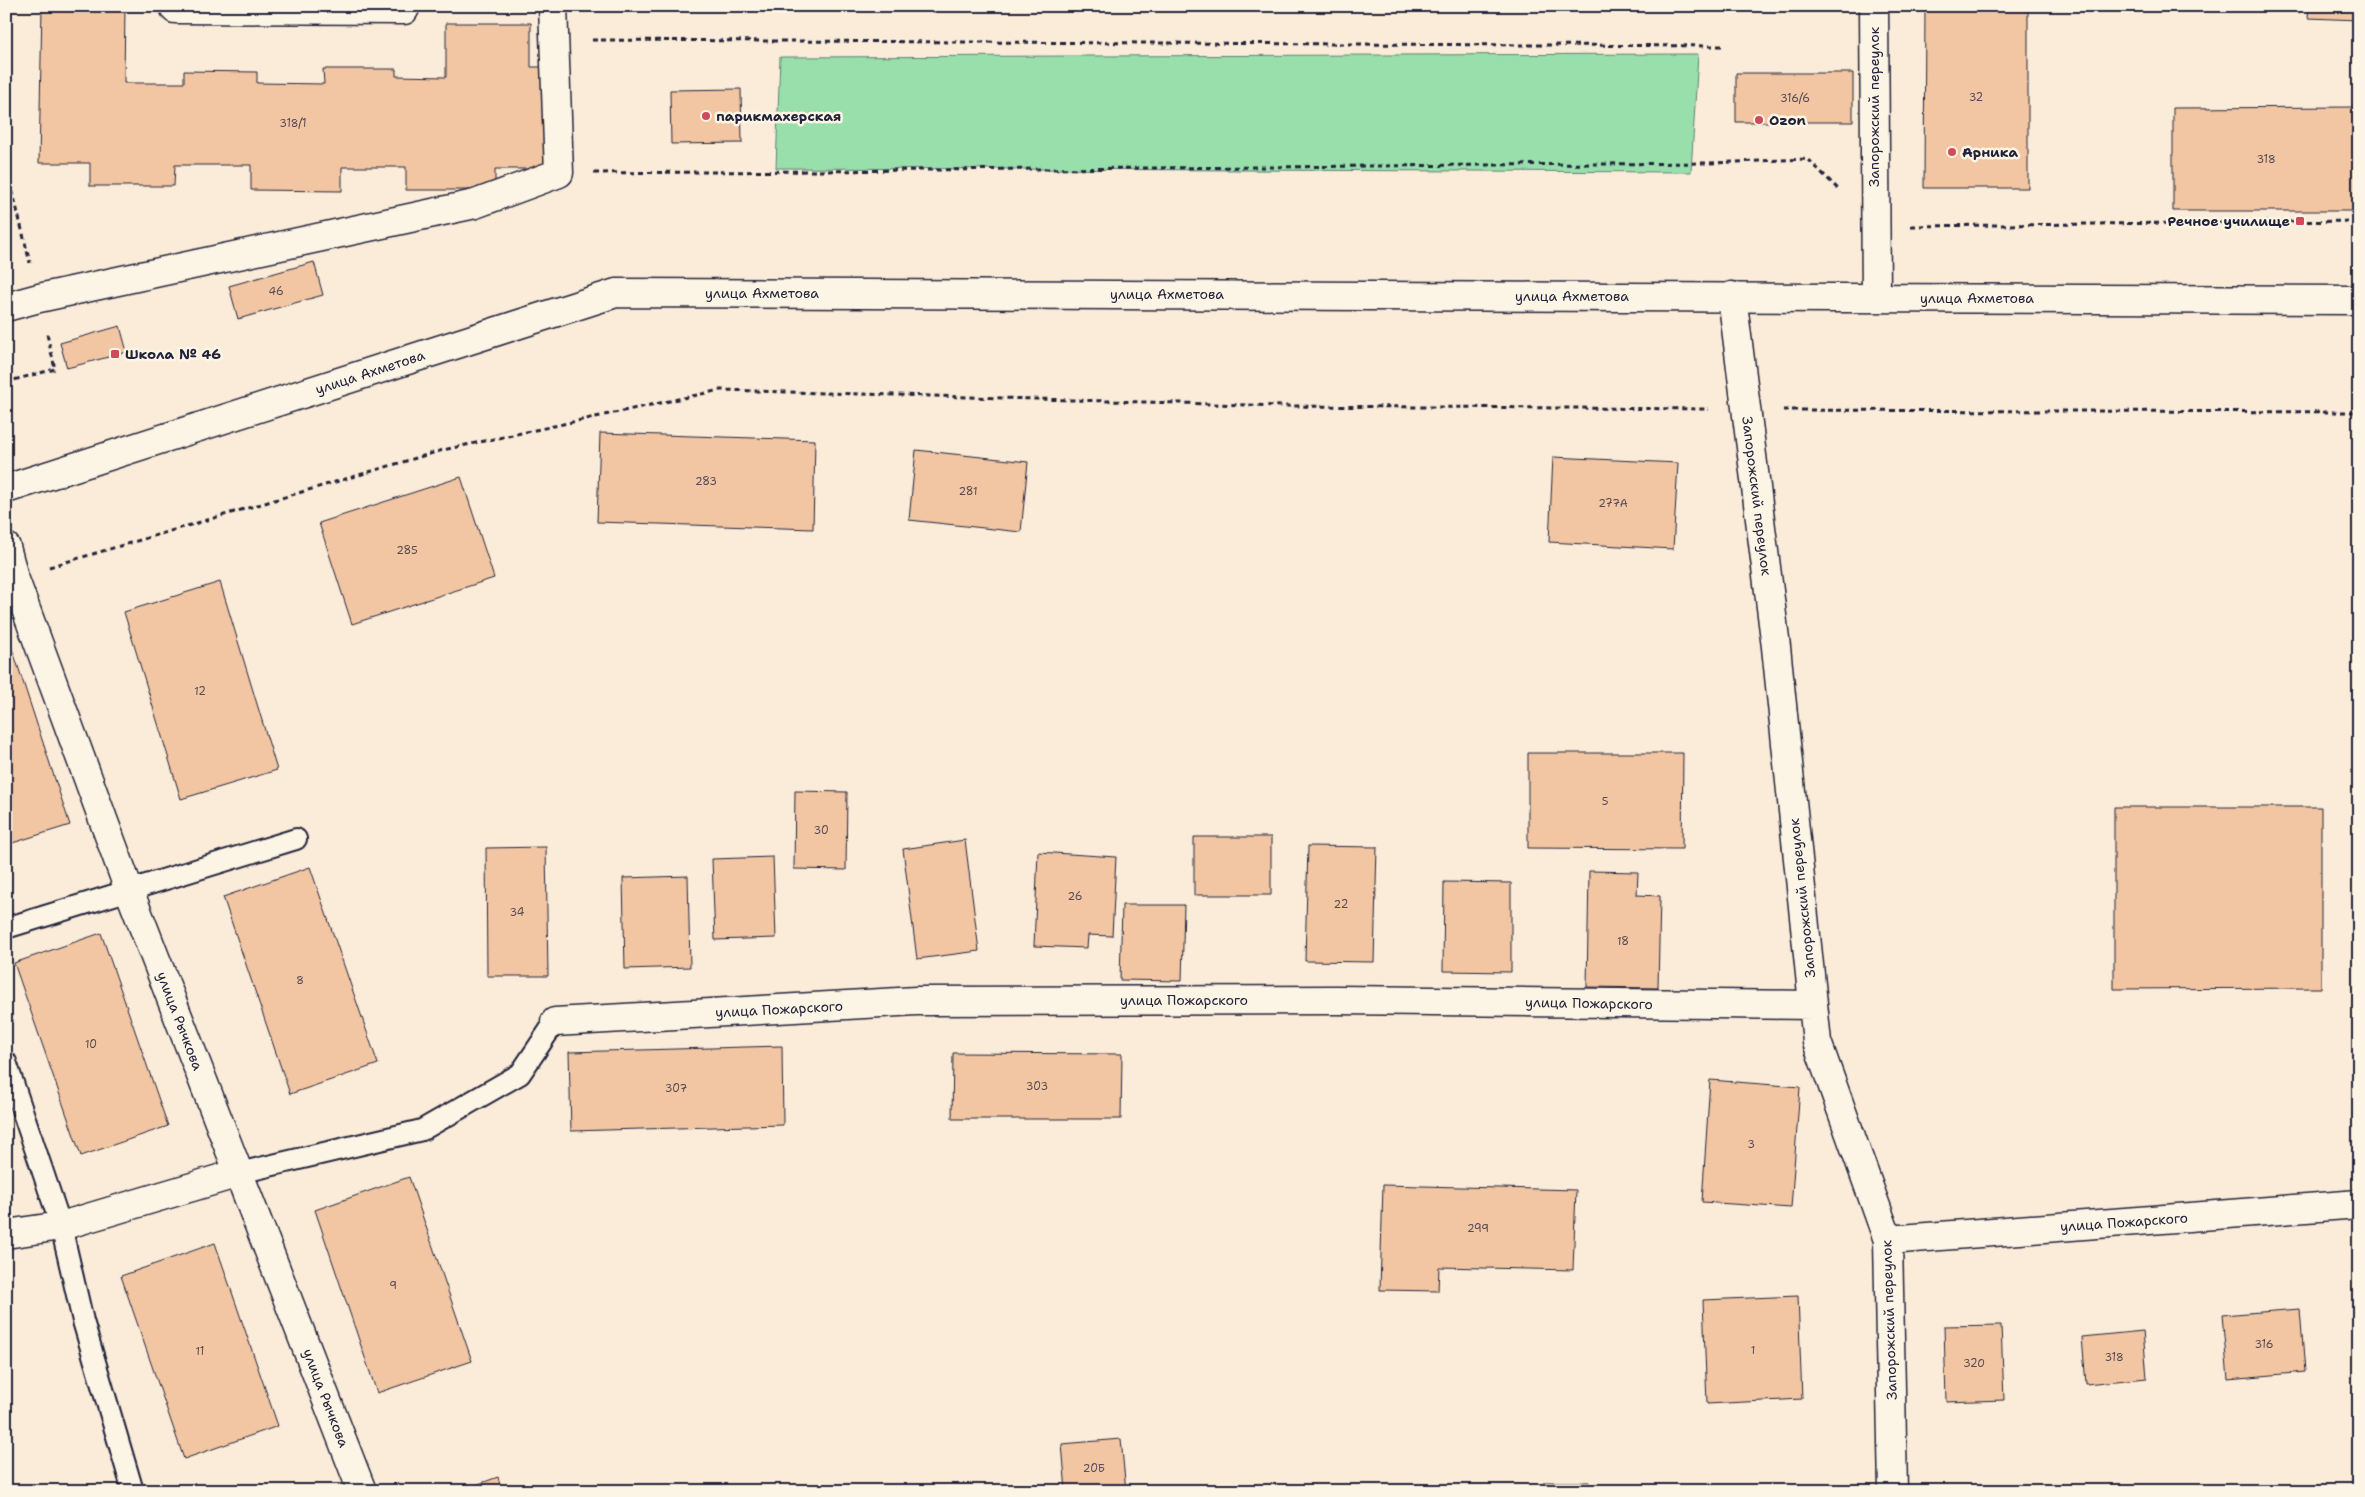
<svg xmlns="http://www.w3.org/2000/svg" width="2365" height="1497" font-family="'Shantell Sans',sans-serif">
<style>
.green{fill:#99dfac;stroke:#5e8074}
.building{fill:#f2c6a2;stroke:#22223b}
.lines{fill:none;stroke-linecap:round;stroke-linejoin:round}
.service-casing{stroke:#22223b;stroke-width:24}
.minor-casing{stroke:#22223b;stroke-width:31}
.secondary-casing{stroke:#22223b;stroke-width:31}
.path{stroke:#22223b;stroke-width:3;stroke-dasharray:5 4;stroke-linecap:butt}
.service{stroke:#fcf5e5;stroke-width:20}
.minor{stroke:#fcf5e5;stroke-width:28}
.secondary{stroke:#fcf5e5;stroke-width:28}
.poi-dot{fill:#d1495b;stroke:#fcf5e5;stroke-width:2}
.labels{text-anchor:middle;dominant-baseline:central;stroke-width:5;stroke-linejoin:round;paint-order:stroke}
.number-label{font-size:11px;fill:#564b55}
.street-label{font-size:14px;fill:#22223b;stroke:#fcf5e5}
.poi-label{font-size:14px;font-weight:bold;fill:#22223b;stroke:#fcf5e5;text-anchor:start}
</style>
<rect width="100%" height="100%" fill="#faecd8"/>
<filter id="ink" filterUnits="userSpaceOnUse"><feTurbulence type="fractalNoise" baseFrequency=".02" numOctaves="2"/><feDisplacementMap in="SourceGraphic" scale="10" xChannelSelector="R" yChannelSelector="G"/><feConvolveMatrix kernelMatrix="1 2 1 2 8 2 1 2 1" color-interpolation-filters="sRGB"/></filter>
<g filter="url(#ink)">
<!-- green -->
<path class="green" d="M1698,54l-7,118 -915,-4 4,-111z"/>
<!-- building -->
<path class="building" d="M42,6h83l-1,77h60v-12l73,1v11l67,1 -1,-15h73v7l50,1v-54h85v44h16l-1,102h-51v21h-89v-23h-64v24l-91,-1v-25h-76l-1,21h-84v-23h-51z
M578,6h424l-424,1z
M1925,6h103v182h-104z
M2309,6h50v14l-51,-2z
M1736,73h117v49h-117z
M741,89l1,54 -71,1 -1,-54z
M2359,107v104h-186v-103z
M314,262l9,33 -85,24 -9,-33z
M120,326l7,26 -60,16 -7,-25z
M600,433l215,7 -2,89 -216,-7z
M916,450l112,12 -7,70 -112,-12z
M1553,457l125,6 -5,86 -124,-7z
M461,477l33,101 -142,46 -33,-101z
M220,582l57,188 -96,29 -57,-187z
M12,648l58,177 -64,20v-196z
M1528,753h155l-1,96 -154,-1z
M795,791l52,1 -1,78 -52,-1z
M2114,807h207v181l-207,1z
M1194,837h77v58h-77z
M965,840l14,111 -62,8 -14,-110z
M1308,846l69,1 -3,115 -69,-1z
M546,847l2,129h-61l-1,-128z
M1038,852l78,5 -4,79 -24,-1 -1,13 -53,-2z
M773,857l3,81 -61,2 -3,-81z
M310,867l68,197 -88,30 -67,-197z
M1589,871l49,1 -1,23 23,1 -2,92 -71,-1z
M688,876l2,91 -65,2 -2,-91z
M1444,882l67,1v89l-68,-1z
M1122,905h62l-2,76 -62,-1z
M101,933l67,193 -87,30 -67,-193z
M782,1046l1,79 -212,6 -2,-79z
M953,1053l169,1 -1,65h-169z
M1710,1080l90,7 -9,121 -89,-6z
M409,1177l63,184 -95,32 -62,-183z
M1383,1185l193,5 -3,80 -134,-3 -1,24 -58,-1z
M215,1243l63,183 -94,33 -63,-183z
M1798,1296l4,103 -95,5 -4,-104z
M2300,1309l5,63 -77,7 -6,-64z
M2001,1325l3,75 -58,2 -2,-76z
M2143,1331l4,47 -61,6 -4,-47z
M1121,1439l5,52h-60l-4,-47z
M498,1477l4,14h-43z
M1544,1482h45v9h-45z"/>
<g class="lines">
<defs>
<path id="service" d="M6,928l290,-89
M6,1062l55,164 22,95 50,170
M239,1173l183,-43 98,-56 35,-52"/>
<path id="minor" d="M175,6v3l229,1 2,-4
M1874,6l2,291
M1732,296l44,351 41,395 71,198 5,251
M6,307l33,-9 436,-94 84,-31 -6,-167
M6,547l8,30 115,313 233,601
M555,1022l361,-21 420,-1 477,5
M6,1234l55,-8 178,-53
M1888,1240l471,-36"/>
<path id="secondary" d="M6,489l610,-196 1743,7"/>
</defs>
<!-- service casing -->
<use href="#service" class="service-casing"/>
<!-- minor casing -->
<use href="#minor" class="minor-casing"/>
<!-- secondary casing -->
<use href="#secondary" class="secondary-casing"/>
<!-- path -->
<path class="path" d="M592,40l1131,6
M6,164l24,99
M594,173l1116,-10 98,-4 30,30
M1911,226l448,-5
M6,382l49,-13 -8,-35
M1783,410l576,2
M49,567l394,-117 277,-60 564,16 425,3"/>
<!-- service -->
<use href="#service" class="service"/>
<!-- minor -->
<use href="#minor" class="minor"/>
<!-- secondary -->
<use href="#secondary" class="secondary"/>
</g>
</g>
<!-- markers -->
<g class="poi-dot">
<circle cx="706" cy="116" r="5"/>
<circle cx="1759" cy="120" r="5"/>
<circle cx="1952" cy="152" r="5"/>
<rect x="2295" y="216" width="10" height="10" rx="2.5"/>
<rect x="110" y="349" width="10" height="10" rx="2.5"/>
</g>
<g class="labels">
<!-- number labels -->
<g class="number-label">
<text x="1976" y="97">32</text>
<text x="1795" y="98">316/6</text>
<text x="293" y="123">318/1</text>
<text x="2266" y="159">318</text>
<text x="276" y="291">46</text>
<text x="706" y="481">283</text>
<text x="968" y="491">281</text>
<text x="1613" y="503">277А</text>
<text x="407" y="550">285</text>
<text x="200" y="691">12</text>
<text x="1605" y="801">5</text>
<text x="821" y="830">30</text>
<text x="1075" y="896">26</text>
<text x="1341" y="904">22</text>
<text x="517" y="912">34</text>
<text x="1623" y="941">18</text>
<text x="300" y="980">8</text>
<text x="91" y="1044">10</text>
<text x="1037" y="1086">303</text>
<text x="676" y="1088">307</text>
<text x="1751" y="1144">3</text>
<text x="1478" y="1228">299</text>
<text x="393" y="1285">9</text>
<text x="2264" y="1344">316</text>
<text x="1753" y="1350">1</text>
<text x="200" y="1351">11</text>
<text x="2114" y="1357">318</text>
<text x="1974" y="1363">320</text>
<text x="1094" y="1468">20Б</text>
</g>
<!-- street labels -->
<g class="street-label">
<text transform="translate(1874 107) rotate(-90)">Запорожский переулок</text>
<text x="762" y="293">улица Ахметова</text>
<text x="1167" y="294">улица Ахметова</text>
<text x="1572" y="296">улица Ахметова</text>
<text x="1977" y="298">улица Ахметова</text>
<text transform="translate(370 372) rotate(-18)">улица Ахметова</text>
<text transform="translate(1757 496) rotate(83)">Запорожский переулок</text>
<text transform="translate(1802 898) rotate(-96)">Запорожский переулок</text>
<text x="1184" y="1000">улица Пожарского</text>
<text transform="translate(1589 1003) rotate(1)">улица Пожарского</text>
<text transform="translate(779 1009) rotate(-3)">улица Пожарского</text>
<text transform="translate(180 1021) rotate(69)">улица Рычкова</text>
<text transform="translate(2124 1222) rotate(-4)">улица Пожарского</text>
<text transform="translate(1889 1320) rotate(-92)">Запорожский переулок</text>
<text transform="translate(326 1398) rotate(69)">улица Рычкова</text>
</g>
<!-- poi labels -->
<g class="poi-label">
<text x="716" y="116">парикмахерская</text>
<text x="1769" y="120">Ozon</text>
<text x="1962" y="152">Арника</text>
<text x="2290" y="221" text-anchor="end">Речное училище</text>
<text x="125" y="354">Школа № 46</text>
</g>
</g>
<!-- margin -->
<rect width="2365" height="1497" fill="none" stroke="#fcf5e5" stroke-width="25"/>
<rect x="12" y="12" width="2340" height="1472" fill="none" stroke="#22223b" stroke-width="2" filter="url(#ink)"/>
</svg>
